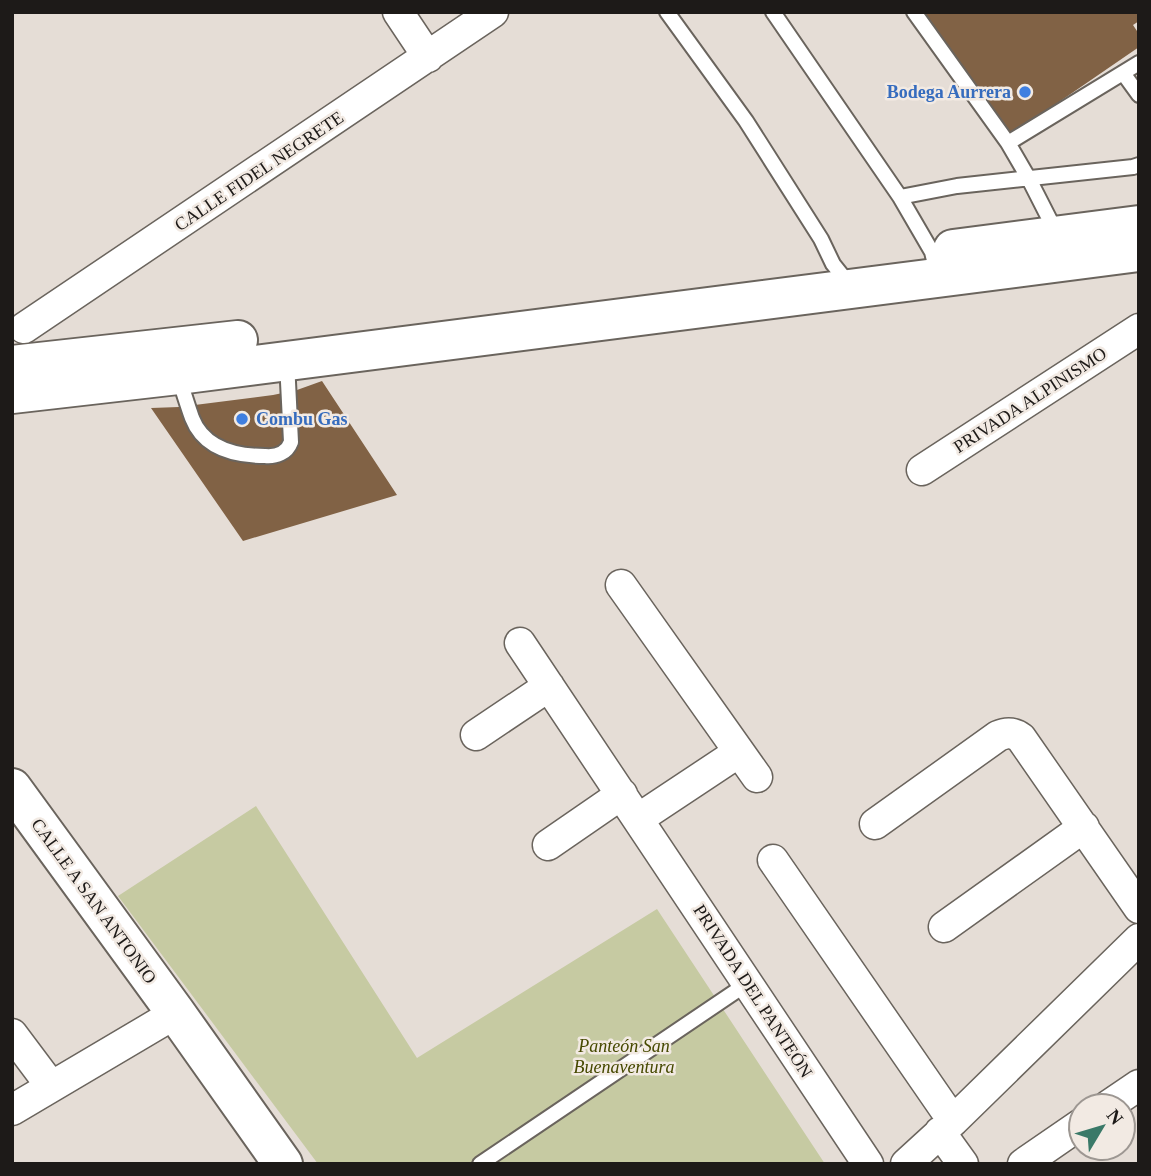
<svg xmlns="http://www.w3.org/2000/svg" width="1151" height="1176" font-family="Georgia,serif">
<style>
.green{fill:#c6caa2}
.building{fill:#816245}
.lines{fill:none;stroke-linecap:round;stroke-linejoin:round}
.service-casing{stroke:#6a645d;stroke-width:18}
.minor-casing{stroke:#6a645d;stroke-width:33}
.secondary-casing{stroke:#6a645d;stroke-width:42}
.service{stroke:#fff;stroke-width:14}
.minor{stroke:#fff;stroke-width:30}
.secondary{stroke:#fff;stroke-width:38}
.shop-dot{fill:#3f7fe0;stroke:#f2eae3;stroke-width:2.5}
.labels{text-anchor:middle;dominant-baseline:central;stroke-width:5;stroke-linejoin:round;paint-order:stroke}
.shop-label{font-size:18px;font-weight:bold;fill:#366cbe;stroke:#f2eae3;text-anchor:end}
.street-label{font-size:18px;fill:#1d1a18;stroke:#f2eae3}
.park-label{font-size:18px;font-style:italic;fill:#464900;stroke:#f2eae3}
</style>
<rect width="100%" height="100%" fill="#e5ddd6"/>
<!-- green -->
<path class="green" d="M256,806l161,252 240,-149 168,255h-507l-200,-268z"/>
<!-- building -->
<path class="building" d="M922,12h217v9l-6,4 6,9v13l-131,90z
M322,381l75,114 -154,46 -92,-133 28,-1 94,-12 24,-5z"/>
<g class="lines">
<defs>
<path id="service" d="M667,12l79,109 75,118 12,25 16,20
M773,12l127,185 57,-11 176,-19 6,-2
M914,12l94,131 21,36 28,55
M1123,73l16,22
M1008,143l131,-80
M900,197l32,55 6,25
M178,376c5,14 9,28 14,42 12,31 43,38 73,38 11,1 22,-3 26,-14l-4,-80
M480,1164l268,-181"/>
<path id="minor" d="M398,12l30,45
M24,328l469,-316
M922,470l217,-141
M621,585l136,192
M520,643l348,521
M476,735l73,-49
M638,819l101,-67
M875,824l123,-88c9,-4 15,-4 23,2l118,170
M548,845l74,-51
M773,860l180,261
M944,927l140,-100
M12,1034l39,52
M1108,1106l31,-21
M12,1110l164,-97
M940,1132l23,32
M906,1164l47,-43 186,-182
M1023,1164l58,-40"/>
<path id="secondary" d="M953,249l186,-24
M12,365l226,-25
M12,394l166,-19 961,-123
M12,788l164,225 107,151"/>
</defs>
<!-- service casing -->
<use href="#service" class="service-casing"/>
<!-- minor casing -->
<use href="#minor" class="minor-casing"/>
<!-- secondary casing -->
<use href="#secondary" class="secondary-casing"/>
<!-- service -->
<use href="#service" class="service"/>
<!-- minor -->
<use href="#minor" class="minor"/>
<!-- secondary -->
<use href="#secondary" class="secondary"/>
</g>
<!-- markers -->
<g class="shop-dot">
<circle cx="1025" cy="92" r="7"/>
<circle cx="242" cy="419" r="7"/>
</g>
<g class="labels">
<!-- shop labels -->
<g class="shop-label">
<text x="1011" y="92">Bodega Aurrera</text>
<text x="256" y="419" text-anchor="start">Combu Gas</text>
</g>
<!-- street labels -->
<g class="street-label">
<text transform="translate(259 171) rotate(-34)">CALLE FIDEL NEGRETE</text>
<text transform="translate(1030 400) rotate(-33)">PRIVADA ALPINISMO</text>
<text transform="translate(94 901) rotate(54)">CALLE A SAN ANTONIO</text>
<text transform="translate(753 991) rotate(57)">PRIVADA DEL PANTEÓN</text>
</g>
<!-- park labels -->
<g class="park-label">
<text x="624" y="1046">Panteón San<tspan x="624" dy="21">Buenaventura</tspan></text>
</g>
</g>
<!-- border -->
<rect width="1151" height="1176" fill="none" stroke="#1d1a18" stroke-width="28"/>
<!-- north arrow -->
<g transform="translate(1102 1127) rotate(52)"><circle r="33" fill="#f2eae3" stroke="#9d9792" stroke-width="2"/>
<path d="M0-5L12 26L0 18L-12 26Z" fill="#3a7968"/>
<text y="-10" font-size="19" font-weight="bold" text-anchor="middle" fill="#1d1a18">N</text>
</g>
</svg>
